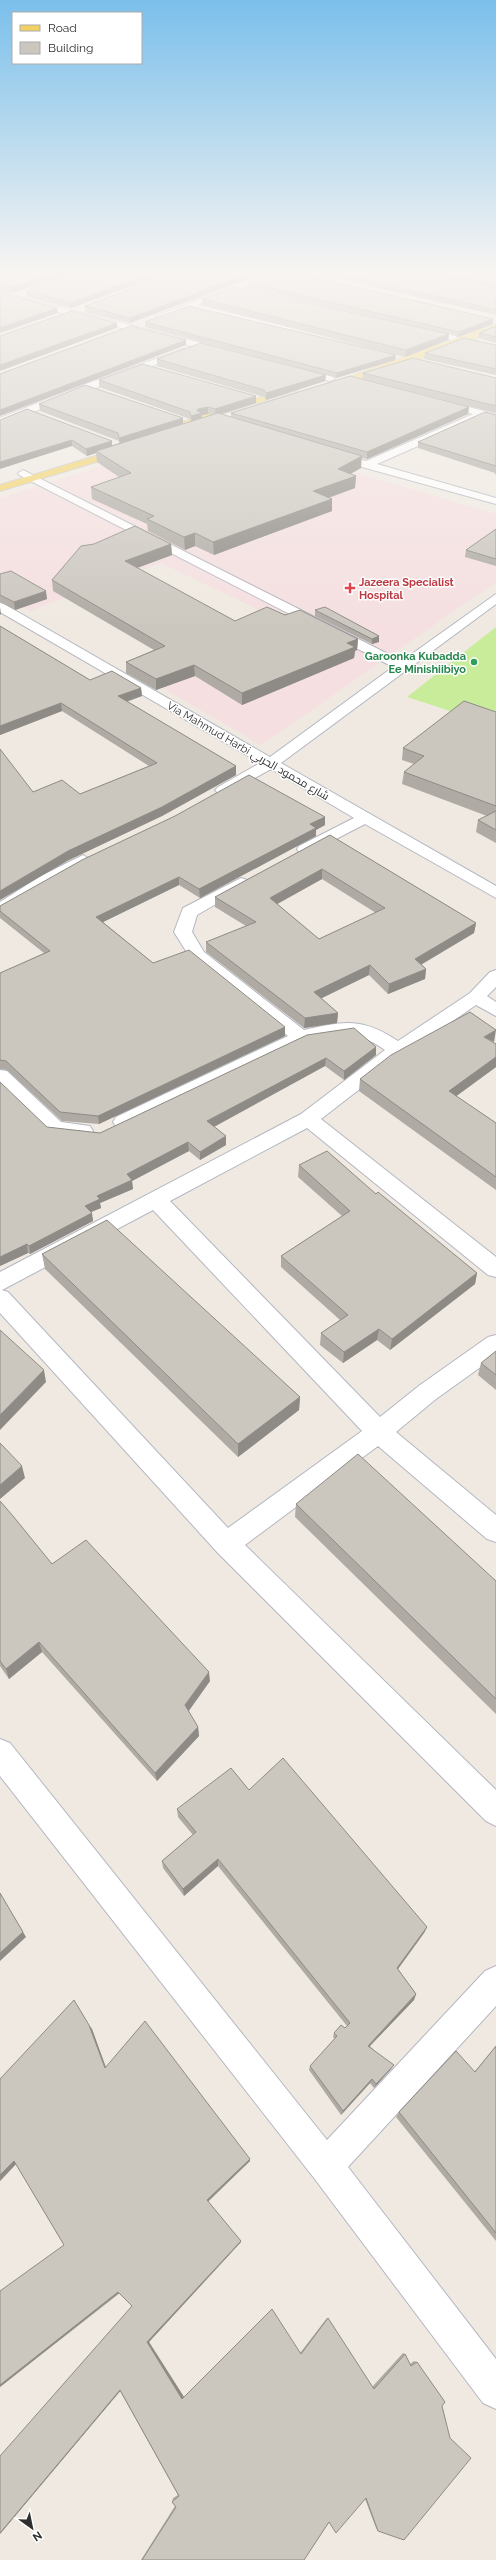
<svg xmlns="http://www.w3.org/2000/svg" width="496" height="2560" font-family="Raleway,Cairo,sans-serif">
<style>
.medical{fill:#f5dfe0}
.pitch{fill:#c9ec9a}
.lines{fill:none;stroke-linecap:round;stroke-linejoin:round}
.minor-casing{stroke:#b4b7c1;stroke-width:2}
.major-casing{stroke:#c9c9c9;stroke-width:2}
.minor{fill:#fff;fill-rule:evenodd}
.major{fill:#f2d163;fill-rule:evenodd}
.wall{fill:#afaba4;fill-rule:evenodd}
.shaded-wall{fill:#8e8b86}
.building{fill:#cbc7bf;stroke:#8e8b86;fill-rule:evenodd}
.health-dot{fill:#e0444e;stroke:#fff;stroke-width:1.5}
.leisure-dot{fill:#2e9e5b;stroke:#fff;stroke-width:1.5}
.labels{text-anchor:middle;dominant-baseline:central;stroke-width:3;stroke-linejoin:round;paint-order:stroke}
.far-health-label{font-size:11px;font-weight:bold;fill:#be3a42;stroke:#fff;text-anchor:start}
.far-leisure-label{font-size:11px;font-weight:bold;fill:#27864d;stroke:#fff;text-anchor:end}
.far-street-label{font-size:11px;fill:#2e2e2e;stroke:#fff}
</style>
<rect width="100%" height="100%" fill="#efe9e1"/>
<!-- medical -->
<path class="medical" d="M214,431l282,83v68l-235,163 -128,-74 141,-54 -113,-54 -132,48 -29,-17v-96z"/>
<!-- pitch -->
<path class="pitch" d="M496,627v99l-89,-29z"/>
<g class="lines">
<defs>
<path id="minor" d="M274,271h12l-89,34 95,23v4l-104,-24 -28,11 -4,-3z
M0,292l229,58 2,2 -5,3 -226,-58z
M420,327l36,8 1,2 -4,3 -36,-8 -1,-2z
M183,349l8,2 -191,74v-7l83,-33z
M296,367l37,9 2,2 -5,3 -37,-9v-4z
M441,400l55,14v6l-12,-3 -107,47 119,34v6l-134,-37 -35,-12 5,-3 34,9 107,-47 -35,-9v-4z
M23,470l379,191 94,-67v10l-215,159 215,123v12l-131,-74 -54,28h-12l-2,-3 2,-3 55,-28 -83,-49 -43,24h-10l-3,-3 3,-3 42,-24 -260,-151v-9l4,1 266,153 123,-90 -374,-192 -1,-2z
M83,855l8,5 -2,3 -89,51v-12l41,-26z
M241,878l6,2 2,3 -2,3 -50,29 -5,17 12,20 100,78c40,-9 58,-13 94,11l72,-48 20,-21 6,-2v17l-9,9 9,6v14l-20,-11 -71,49 -84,65 175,138v20l-8,-2 -181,-147 -137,73 210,216 40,-32 68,-48 8,-2v21l-60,43 -40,33 100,83v27l-9,-3 -109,-93 -133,99 251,245v36l-10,-5 -269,-269 -217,-239v-41l301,-158 84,-64c-32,-22 -42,-16 -79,-8l-176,85 -7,2 -7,-2 -3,-5 3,-5 172,-81 -97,-77 -17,-27 9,-24zM153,1210l209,221 -134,97 -220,-236 -6,-2z
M0,1070l7,1 54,51 29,4 3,5 -3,5 -7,2 -34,-4 -49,-47z
M0,1739l10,4 317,397 158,-169 11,-5v40l-148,161 148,192v50l-13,-6 -169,-225 -314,-402z"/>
<path id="major" d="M496,324v6l-52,21 -115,38 -8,-2z
M290,388l8,2 -139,44 -9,-2z
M125,447l4,1v4l-129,39v-6z"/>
</defs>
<!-- minor casing -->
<use href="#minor" class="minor-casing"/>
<!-- major casing -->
<use href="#major" class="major-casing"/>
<!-- minor -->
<use href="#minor" class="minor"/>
<!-- major -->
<use href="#major" class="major"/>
</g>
<!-- wall -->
<path class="wall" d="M0,271h77l-64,22 -13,-2z
M80,271l-9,37 -44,-11 -1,-6z
M179,271h90l-139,52 -45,-11v-6z
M303,271h105l88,21v23z
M413,271h83v19z
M248,283l245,36v5l-35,13 -9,-3 -1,6 -43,17 -203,-52v-6l244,35 -198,-46z
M145,322l251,33 -1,5 -59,18 -10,-3 -1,6 -59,19 -2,-3 -107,-31v-7l150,11 -162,-43z
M496,326v17l-18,-5 1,-5z
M496,345v30l-72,-16 1,-6z
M363,373l133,5v35l-134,-34z
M99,380l157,23 -35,11 10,3v-4l238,-6 -1,7 -101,45 -6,-1v10l-11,6 6,2 -1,12 -26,10 3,1v12l-118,44 -19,-9 -10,4 -37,-19 -1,-7 -55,-25 -1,-12 28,-10 -22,-15 -1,-9 -9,3 -15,-10 -72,-26 112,21v4l7,-2v-2l-79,-30 -1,-7 144,20 8,-3 -1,-2 -91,-32zM208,414l4,1 -10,3v-3z
M496,415v60l-1,-1v-1l-77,-25v-6z
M496,529v37l-31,-9 1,-7z
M171,544l1,11 -35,13 98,53 50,-6 73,24 -1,11 -2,1 -1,7 -112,47 -47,-29 -39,14 -30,-17v-11l28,-12 -101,-59 -1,-11z
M0,574l47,25 -32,11 -15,-8z
M315,610l64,32 -7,2 -57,-28z
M0,626l90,54 51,8 1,8 -15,6 109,64v9l-74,41 -93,44 -36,-68 47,2 69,-28 -87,-55 -62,24z
M496,712v131l-20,-11 2,-12 9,-4 -85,-32 2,-12 10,-8 -12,-4 1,-12z
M325,817v8l-9,5v6l-116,62 -21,-13 -76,37 50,41 132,73 -186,88 -37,-3 -55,-51 -7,-1v-96l44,-20 -44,-35v-12z
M330,835l146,88 -2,10 -53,31 5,5 -1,10 -37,15 -19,-19 -48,23 17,15 -1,10 -33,5 -98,-76v-10l40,-16 -31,-19v-10zM322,879l54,34 -57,26 -42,-35z
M307,1035l69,12v8l-32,25 -19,-14 -111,61 12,18 -26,15 -11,-9 -57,30 1,8 -33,14 1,5 -10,4 2,9 -63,33 -2,-1 -28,13 47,-139 53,6z
M494,1043l2,1v23l-40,29 40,27v67l-137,-99 1,-12z
M299,1165l77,29 101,79 -2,11 -85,66 -13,-10 -34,23 -23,-18 1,-12 19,-13 -59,-53v-11l61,-40 -44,-39z
M42,1254l258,143 -1,13 -61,47 -193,-188z
M496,1351v39l-18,-15 3,-12z
M0,1501l52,63 158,117 -22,30 10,16 1,9 -42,45 -115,-129 -33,27 -9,-13z
M296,1504l200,77v133l-201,-197z
M249,1790l178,137 -3,6 -26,36 18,25 -2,6 -44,46 21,23 -17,19 -4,-5 -29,32 -32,-45 1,-4 25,-27 -2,-2 1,-4 11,-5 2,-2 -129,-160 -34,30 -21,-28 -1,-7 31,-26 -15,-18 -1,-8z
M89,2025l3,4 14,38 144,94 -42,41 33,40 -92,100 35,55 116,-44 27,-35h1l44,69 31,-34 2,1 5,10 4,-3 3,1 25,44 -64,125 -2,-3 -11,-29 -36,23 -25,38h-163l34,-54 -3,-4 1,-4 5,-3 -58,-104 -120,143 132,-228 -12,-13 -120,94 64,-142 -48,-81 -16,17v-102z
M496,2046v195l-100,-124 3,-5 76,-41z"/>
<!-- shaded-wall -->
<path class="shaded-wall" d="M61,271h16l-64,22 -1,-5z
M158,271h15l-102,37 -1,-5z
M255,271h14l-139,52v-5z
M57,308l1,5 -58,20v-5z
M493,319v5l-35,13 1,-5z
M117,323v5l-117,43v-6z
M449,334l-1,6 -43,17 1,-7z
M186,340v5l-186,71v-6z
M396,355l-1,5 -59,18 1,-5z
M326,375l-1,6 -59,19v-7z
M256,396v7l-41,13v-7z
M208,407v7l-6,1v5l-10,3 -1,-7 7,-7z
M469,407l-1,7 -101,45v-7z
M183,418v8l-63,19 -1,-7z
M72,440v6l-72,23v-7z
M112,441v7l-16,3v2l-9,3 -1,-7z
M362,456l-1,12 -23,13v-12z
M356,476l-1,12 -42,15v-12z
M332,499v12l-118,44 -1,-13z
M195,533v13l-10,4 -1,-13z
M171,544l1,11 -46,17 -1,-11z
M46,591l1,8 -32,11 -1,-8z
M0,607l1,7 -1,1z
M379,636v6l-7,2v-5z
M358,639l-1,11 -2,1 -1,7 -112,47v-12l105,-50z
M194,665l1,11 -39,14v-11z
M141,688l1,8 -24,8v-8z
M61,703l1,8 -62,24v-9z
M236,766v9l-74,41 -93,44 -69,40v-9l68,-40z
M325,817v8l-9,5v6l-116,62 -1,-9 111,-65z
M322,869v10l-52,29v-10z
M179,877v8l-82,40 -1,-8z
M476,923l-2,10 -60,36 1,-10z
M370,965l-1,10 -55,27v-10z
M426,969l-1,10 -37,15 1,-10z
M338,1013l-1,10 -33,5 1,-10z
M285,1027v9l-186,88 -1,-8z
M496,1030l-2,12 -10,-5z
M376,1047v8l-32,25v-9z
M496,1057v10l-49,36 2,-12z
M326,1058l-1,8 -117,64 -1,-9z
M226,1136v9l-26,15v-8z
M188,1142l1,9 -57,30 1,8 -33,14 1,5 -15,6 -1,-8 12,-10 30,-22z
M92,1213l1,8 -63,33 -1,-8z
M27,1244l1,9 -28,13v-9z
M477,1273l-2,11 -85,66 2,-11z
M379,1329l-2,11 -34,23 1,-11z
M44,1370l2,12 -46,48v-15z
M300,1397l-1,13 -61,47v-13z
M22,1466l3,12 -25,21v-14z
M39,1642l3,10 -33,27 -3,-10z
M209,1672l1,9 -24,34 -1,-10z
M198,1727l1,9 -42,45 -2,-8z
M218,1859v7l-34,30 -1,-7z
M0,1893l26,44 -26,24z
M427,1927l-3,6 -29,40 2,-5z
M416,1994l-2,6 -48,50 2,-4z
M89,2025l3,4 15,42 -2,-3z
M394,2065l-3,4 -17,19 2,-4z
M372,2079l-2,4 -29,32 2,-4z
M250,2159v2l-43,41v-2z
M14,2161l3,2 -17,18v-6z
M241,2241v1l-92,100 35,55 -2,2 -35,-57z
M118,2292h2l-120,95v-2z
M122,2389l-122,145v-1l120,-143z"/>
<!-- building -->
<path class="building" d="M0,271h61l-49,17 -12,-2z
M80,271h78l-88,32 -44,-12z
M179,271h76l-125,47 -45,-12z
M280,271h8l205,48 -34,13 -211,-49z
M326,271h82l88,21v18z
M437,271h59v14z
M235,287l214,47 -43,16 -204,-51z
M0,292l57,16 -57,20z
M189,306l207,49 -59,18 -192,-51z
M72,311l45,12 -117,42v-29z
M131,326l55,14 -186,70v-36z
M496,326v11l-17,-4z
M464,338l32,7v24l-71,-16z
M201,343l125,32 -60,18 -2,-3 -107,-31z
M413,358l83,20v28l-133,-33z
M143,364l113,32 -41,13 -7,-2 -10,2 -1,2 5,2 -11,3 -1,-4 -91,-32z
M350,376l119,31 -102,45 -136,-39z
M85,385l98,33 -64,20 -1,-5 -79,-29z
M27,409l85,32 -26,8 -14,-9 -72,22v-42z
M485,412l11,3v51l-78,-24z
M218,413l144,43 -24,13 18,7 -43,15 19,8 -119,43 -18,-9 -11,4 -37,-18 7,-3 -63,-29 40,-14 -35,-22z
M135,526l36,18 -46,17 110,60 32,-14 18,8 15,-5 58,29 -11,4 8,4 -113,46 -48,-28 -38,14 -30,-17 39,-16 -113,-66 29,-34 13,-2z
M496,529v30l-30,-9z
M11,571l35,20 -32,11 -14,-7v-21z
M325,607l54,29 -7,3 -57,-29z
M0,626l90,54 22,-9 29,17 -23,8 118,70 -74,41 -94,44 -68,40v-142l33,43 29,-12 18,14 77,-31 -96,-60 -61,23z
M464,701l32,11v94l-92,-34 20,-16 -21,-8z
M249,775l76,42 -15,7 6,4 -117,61 -20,-12 -83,40 57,46 36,-13 96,77 -187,89 -38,-4 -54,-51 -6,-1v-87l50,-22 -50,-40v-5l82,-46 93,-44z
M496,811v19l-18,-10z
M330,835l146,88 -61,36 11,10 -37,15 -19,-19 -56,27 24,21 -33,5 -99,-76 50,-20 -41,-25zM322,869l63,39 -66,31 -49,-41z
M470,1012l26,18 -12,7 12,7v13l-47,34 47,32v54l-136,-98 31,-24z
M354,1028l22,19 -32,24 -18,-13 -119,63 19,15 -26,16 -12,-10 -61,32 5,6 -35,16 3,3 -15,7 7,7 -63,33 -2,-2 -27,13v-175l47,45 53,6 207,-98z
M327,1151l49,43 2,-2 99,81 -85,66 -13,-10 -35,23 -23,-19 27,-18 -67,-59 69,-45 -51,-46z
M107,1220l193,177 -62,47 -196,-190z
M0,1330l44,40 -44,45z
M496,1351v24l-15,-12z
M0,1443l22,23 -22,19z
M358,1454l138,127v118l-200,-195z
M0,1501l13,15 39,48 34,-24 123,132 -24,33 13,22 -43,46 -116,-131 -33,27 -6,-8z
M283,1758l144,169 -30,41 19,26 -48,52 26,19 -18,19 -4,-5 -29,32 -33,-45 27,-30 -3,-3 7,-8 4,3 5,-5 -132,-164 -35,30 -21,-28 34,-29 -19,-23 54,-41 18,22z
M0,1893l23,39 -23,21z
M74,2000l15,25 16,43 40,-47 105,138 -43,41 34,41 -94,101 35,57 90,-90 29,45 27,-36 46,71 31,-35 6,12 6,-4 28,40 -3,4 8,32 21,20 -67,82 -26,-9 -12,-33 -30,35 -7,-11 -25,38h-162l34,-53 -4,-5 7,-6 -59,-106 -120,143v-77l132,-150 -14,-14 -118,93v-94l64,-46 -50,-84 -14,14v-96z
M496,2046v187l-97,-121 57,-61 19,21z"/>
<!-- sky -->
<linearGradient id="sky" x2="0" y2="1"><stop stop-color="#7abfeb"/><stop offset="0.43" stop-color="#f8f5f2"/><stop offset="1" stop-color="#f8f5f2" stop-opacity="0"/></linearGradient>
<rect width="496" height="630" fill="url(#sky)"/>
<!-- markers -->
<path class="health-dot" d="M348 582h4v4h4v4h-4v4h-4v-4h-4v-4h4z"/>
<circle class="leisure-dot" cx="474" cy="662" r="4"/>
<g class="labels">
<!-- far-health labels -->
<g class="far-health-label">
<text x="359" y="582">Jazeera Specialist<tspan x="359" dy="13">Hospital</tspan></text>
</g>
<!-- far-leisure labels -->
<g class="far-leisure-label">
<text x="466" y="656">Garoonka Kubadda<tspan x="466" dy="13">Ee Minishiibiyo</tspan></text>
</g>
<!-- far-street labels -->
<g class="far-street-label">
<text transform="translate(248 751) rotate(30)">Via Mahmud Harbi شارع محمود الحربي</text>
</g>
</g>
<!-- legend -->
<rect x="12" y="12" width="130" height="52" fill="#ffffff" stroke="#ababab"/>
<rect x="20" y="25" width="20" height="6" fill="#f2d163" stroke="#ababab"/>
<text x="48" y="32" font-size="12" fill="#2e2e2e">Road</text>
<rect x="20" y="42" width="20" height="12" fill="#cbc7bf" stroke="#ababab"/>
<text x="48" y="52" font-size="12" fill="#2e2e2e">Building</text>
<!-- north arrow -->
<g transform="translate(32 2528) rotate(147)" stroke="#ffffff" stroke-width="3" paint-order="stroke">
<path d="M0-3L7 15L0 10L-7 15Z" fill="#2e2e2e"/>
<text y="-6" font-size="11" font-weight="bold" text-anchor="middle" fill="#2e2e2e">N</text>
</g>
</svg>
